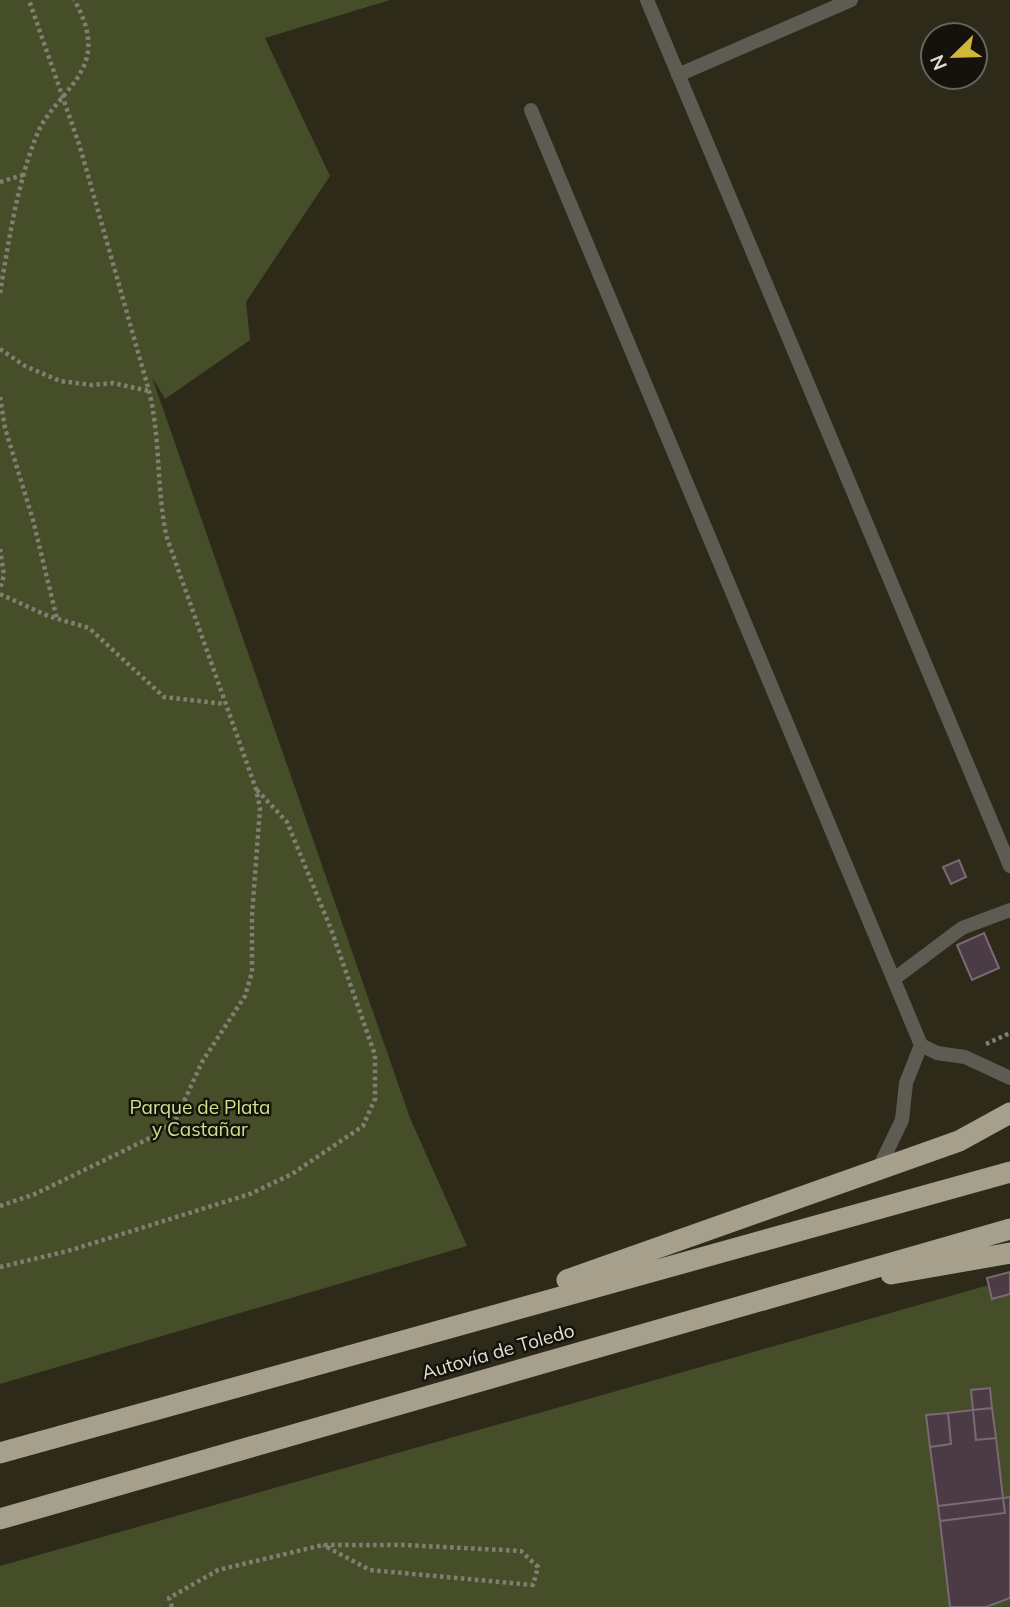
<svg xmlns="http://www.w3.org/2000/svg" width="1010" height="1607" font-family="Mulish,sans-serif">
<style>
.green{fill:#464d29}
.building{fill:#4b3b45;stroke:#7b6974;stroke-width:2}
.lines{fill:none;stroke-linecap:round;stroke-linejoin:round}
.path{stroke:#817f71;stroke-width:4.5;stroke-dasharray:3.5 3.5;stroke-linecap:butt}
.lane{stroke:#5e5b53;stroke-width:14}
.highway{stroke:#a59f8c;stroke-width:21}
.labels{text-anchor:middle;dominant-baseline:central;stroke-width:5;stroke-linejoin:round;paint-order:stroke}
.park-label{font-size:19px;fill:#cee18a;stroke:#14120b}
.street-label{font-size:19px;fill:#e1dfd4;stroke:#14120b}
</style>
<rect width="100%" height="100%" fill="#2d2a1a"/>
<!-- green -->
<path class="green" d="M0,0h390l-125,38 65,138 -84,126 4,38 -85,59 -13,-22 258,741 57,128 -467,138z
M1010,1279v328h-1010v-41z"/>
<!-- building -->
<path class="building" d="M959,860l7,17 -15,7 -8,-17z
M984,933l15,35 -27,12 -15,-35z
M1010,1272v22l-18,5 -5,-21z
M990,1388l2,20 -19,2 -2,-20z
M992,1408l4,30 -20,2 -3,-30z
M973,1410l3,30 20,-2 7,60 -65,8 -8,-59 21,-3 -3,-31z
M948,1413l3,31 -21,3 -4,-32z
M1010,1497v101l-24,9h-36l-10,-86 65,-8 -2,-15z
M1003,1498l2,15 -65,8 -2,-15z"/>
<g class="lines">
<!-- path -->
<path class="path" d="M0,182l23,-7
M0,293c9,-53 17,-110 38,-161 12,-28 46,-49 50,-81 2,-18 -5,-36 -14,-51
M0,349l25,17 35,15 32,4 21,-2 36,8
M0,397l5,31 28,92 24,99
M0,549l4,26 -4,14
M0,594l48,22 41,12 75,69 61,7
M986,1044l24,-11
M0,1206l35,-12 119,-58 22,-17 26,-57 43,-66 7,-24v-56l8,-108 -4,-19 -89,-251c-11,-48 -6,-99 -18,-147l-69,-244 -51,-147
M0,1267l68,-16 182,-57 42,-20 71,-48 12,-27v-44l-44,-126 -44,-107 -31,-33
M172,1607l-3,-9 49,-28 105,-25h82l116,6 17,16 -5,18 -163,-15 -47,-25"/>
<!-- lane -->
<path class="lane" d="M647,0l363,866
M678,75l173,-75
M531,110l390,935 -15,38 -4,37 -25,52
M894,979l68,-51 48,-18
M921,1045l16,8 28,4 45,21"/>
<!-- highway -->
<path class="highway" d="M891,1274l119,-21
M567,1280l392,-139 51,-28
M0,1453l1010,-281
M0,1519l1010,-290"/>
</g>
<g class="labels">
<!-- park labels -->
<g class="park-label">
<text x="200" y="1107">Parque de Plata<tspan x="200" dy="22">y Castañar</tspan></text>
</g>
<!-- street labels -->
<g class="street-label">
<text transform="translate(498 1351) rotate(-16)">Autovía de Toledo</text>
</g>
</g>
<!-- north arrow -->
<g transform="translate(954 56) rotate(247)"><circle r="33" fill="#14120b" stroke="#66645b" stroke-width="2"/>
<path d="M0-5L12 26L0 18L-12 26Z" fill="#d0b837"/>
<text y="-10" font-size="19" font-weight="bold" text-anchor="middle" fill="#e1dfd4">N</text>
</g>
</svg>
